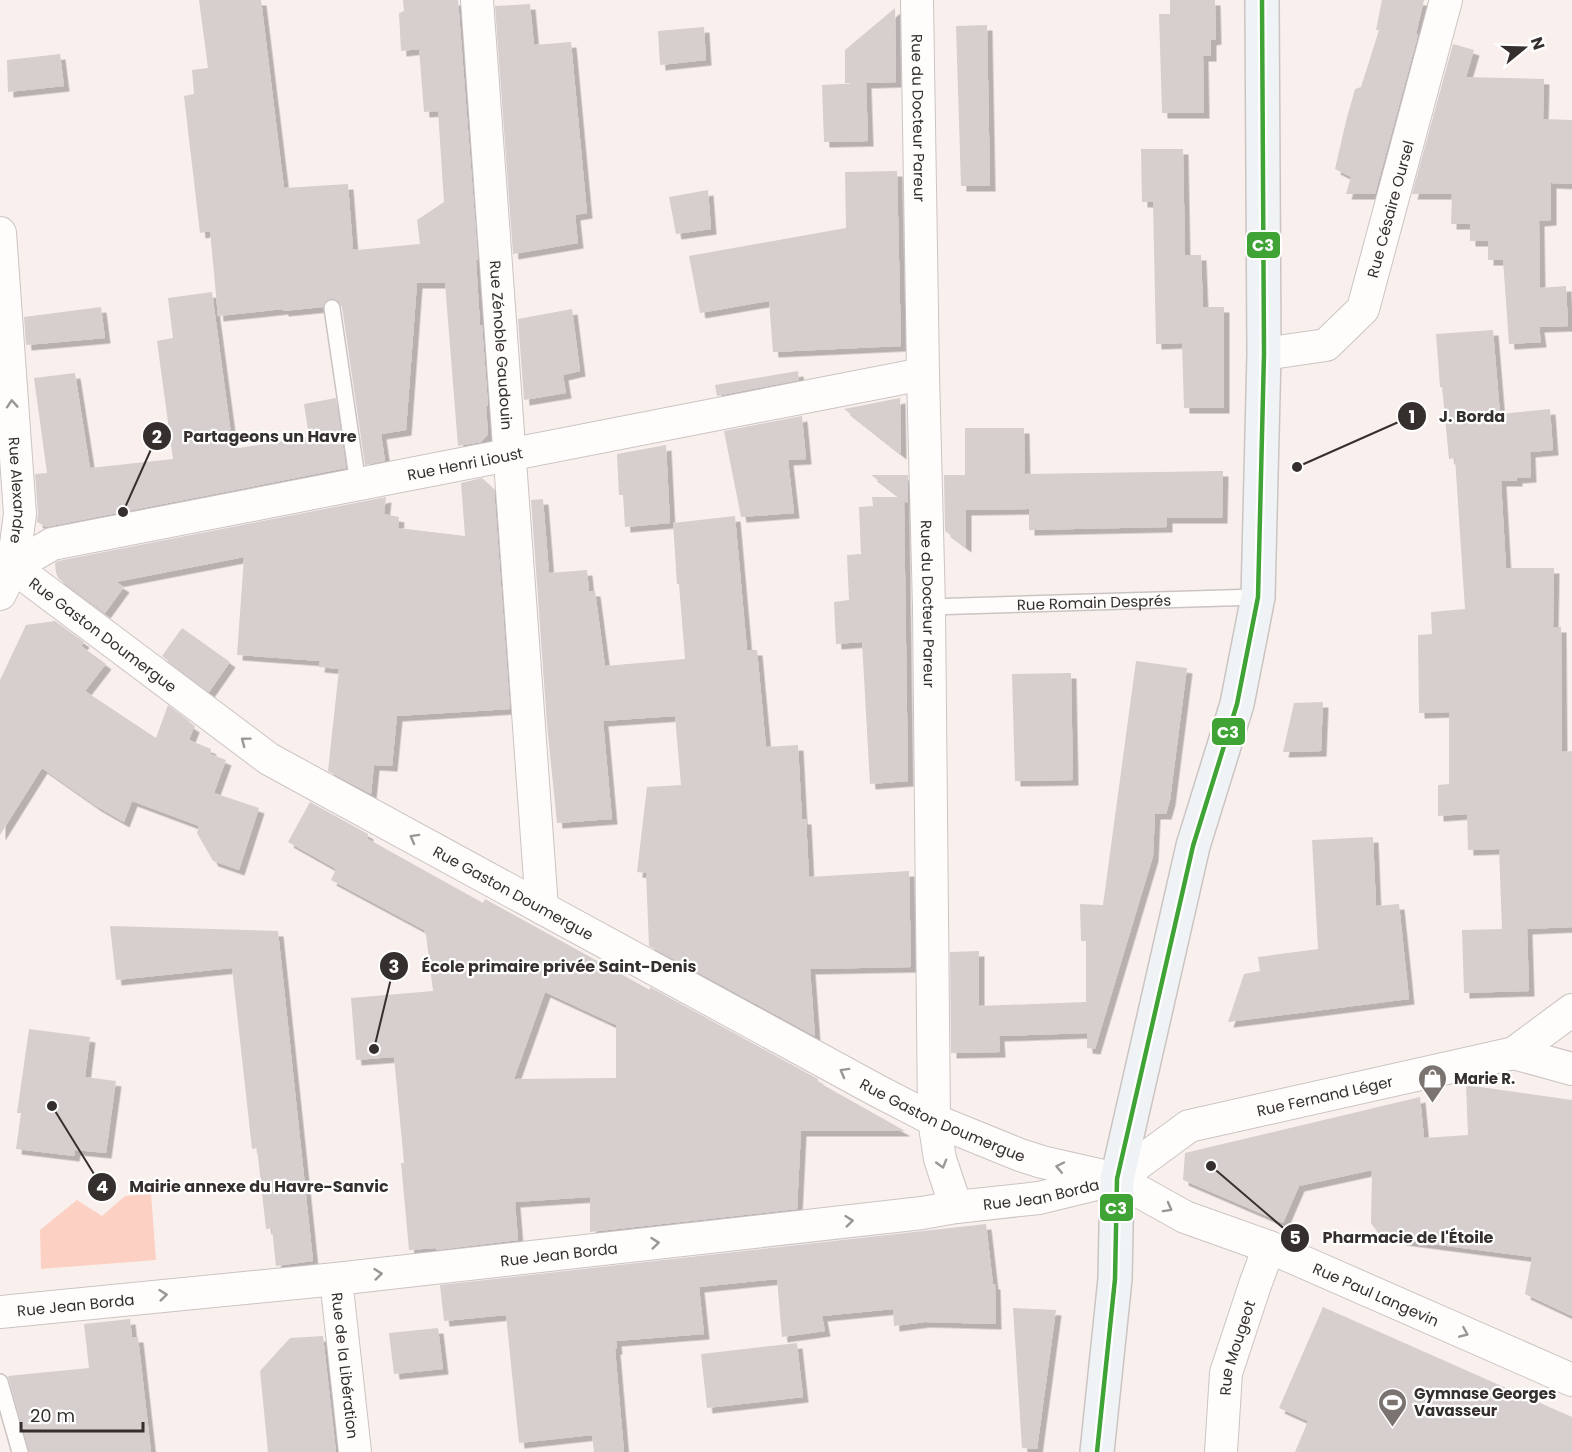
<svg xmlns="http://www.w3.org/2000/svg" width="1572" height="1452" font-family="Poppins,sans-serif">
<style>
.green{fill:#fcd0c3}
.building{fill:#d6cfcd;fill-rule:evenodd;filter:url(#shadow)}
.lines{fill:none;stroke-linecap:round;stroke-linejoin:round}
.lane-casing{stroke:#cbc4c2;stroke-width:18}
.street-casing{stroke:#cbc4c2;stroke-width:34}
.secondary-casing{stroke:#cbc4c2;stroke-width:36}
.lane{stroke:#fefdfc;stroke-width:15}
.street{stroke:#fefdfc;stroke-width:32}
.secondary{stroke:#eff3f5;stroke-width:33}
.bus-1-casing{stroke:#fff;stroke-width:9}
.bus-1{stroke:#3fa435;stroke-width:4.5}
.oneway{stroke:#9a9694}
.labels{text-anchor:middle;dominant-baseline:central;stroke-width:4.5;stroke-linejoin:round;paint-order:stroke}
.street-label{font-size:15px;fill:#352f2d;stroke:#fff}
.poi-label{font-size:15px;font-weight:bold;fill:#352f2d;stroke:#fff;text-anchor:start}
.leader{fill:none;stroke:#352f2d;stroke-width:2}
.callout-dot{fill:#352f2d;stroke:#fff;stroke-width:2}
.mark-label{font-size:18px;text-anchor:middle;font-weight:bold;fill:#fff}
.callout-label{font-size:16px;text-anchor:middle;font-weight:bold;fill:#352f2d;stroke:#fff;stroke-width:4.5;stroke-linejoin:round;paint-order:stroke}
.line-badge{stroke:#fff;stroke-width:2}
.badge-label{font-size:16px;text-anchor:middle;font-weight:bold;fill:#fff}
</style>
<defs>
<filter id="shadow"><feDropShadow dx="5.5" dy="5.5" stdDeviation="0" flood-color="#0004"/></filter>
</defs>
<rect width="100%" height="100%" fill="#f9f0ed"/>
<!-- green -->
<path class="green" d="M151,1194l5,66 -115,9 -1,-39 37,-30 25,16 23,-20z"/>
<!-- building -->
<path class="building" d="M199,0h62l23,188 64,-4 5,65 4,1 63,-6 -3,-24 27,-18 -6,-91 -14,1 -5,-63 -18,2 -2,-38 5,-2 -1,-11h55l20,259 -2,1 4,65h2l6,81h-2l2,28 -7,8 -23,4 -13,-163h-28l-11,147 -25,4 4,27 -20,4 -23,-158 -3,-5 -8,-4 -5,3 -3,6 -40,4v-2l-65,7 -8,-85 -10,2 -16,-137 10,-2 -2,-24 16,-2z
M1170,0h45l1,39 -5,1v16h-8l1,57h-42l-3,-99h11z
M1382,0h42l-8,34 2,1 -43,159h-29l5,-17 -16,-8 11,-48 9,-32 6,-2 18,-57h-3z
M530,4l4,41 37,-3 16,171 -12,2 3,28 -65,11 -18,-248z
M895,8l1,74 -30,1 2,58 -44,1 -2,-57 38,-2h-15v-33z
M987,25l3,161h-29l-5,-160z
M704,27l2,33 -46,5 -2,-34z
M1453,44l21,6 -8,27 78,2 -1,40 29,1v64l-21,-1v37l-12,1 1,67 26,-2 2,40 -29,1 2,15 -32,2 -6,-84h-15v-19h-18v-17h-19l1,-30h-40z
M60,54l4,32 -56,6 -1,-32z
M1141,149h42l2,106h16l2,52h21v101h-40l-2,-65 -26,1 -3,-142h-11z
M897,171l4,175 -128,6 -4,-51 -69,12 -11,-57 157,-28 -1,-56z
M708,190l3,39 -35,5 -7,-37z
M212,292l21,157 76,-12 -5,-33 32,-6 10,70 -300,59 -9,-5 1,-9 -3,-39 12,-1 -13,-95 41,-5 15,95 83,-9 -16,-118 16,-3 -5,-40z
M101,307l4,31 -79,7 -2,-28z
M572,309l8,62 -17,4 3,18 -42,7 -6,-81z
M1493,330l7,84 50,-5 3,41 -23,2 1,25 -14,1v3h-16l5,87h48l-1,59h8l1,125 10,-1v176l-45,2 2,62 -65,2 -2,-63 40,-1 -3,-80 -31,1 -1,-36 -29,2v-31l11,-1v-72l-30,1 -1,-78 14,-1 -1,-22 34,-3 -10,-151 -6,1 -7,-72h-2l-4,-53z
M798,371l1,9 -82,16 -2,-11z
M900,398l1,56 -57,-45z
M802,416l4,43 -18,1 6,53 -53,4 -17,-86z
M965,428h59l1,46 198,-3 -1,47h-55v9l-138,3v-21l-63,1v37l-21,-16 -1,-56h21z
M666,445l4,78 -45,4 -2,-32h-4l-2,-41z
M871,475h37v28l-4,-3 4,281 -38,3 -8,-142 -26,2 -2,-42 15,-2 -2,-45 14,-1 -2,-47 14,-1 -1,-9h28z
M482,478l12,11 16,220 -113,7 -5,50 -18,-1 -3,29 -43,-23 11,-102 -20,-2 1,-6 -83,-6 7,-98 -128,25 8,5 -19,26 -46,-34 -3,-6 -1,-10 3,-2 328,-64 -2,17 15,3 -1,11 67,8 -4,-53z
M543,499l6,74 38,-3 2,21h6l10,75 80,-7 -6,-75h-2l-4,-61 62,-7 12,134h10l9,97 32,-2 4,74h4l3,58 100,-6 2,96 -101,2 5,67 -166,-90 -3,-73 -9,-1 10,-85 34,-2 -6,-69 -72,5 9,98 -55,4 -10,-98 -16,-225z
M55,621l29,21 -3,4 25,18 -21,27 71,47 12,-33 21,16 -1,2 6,4 -5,13 22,9 -1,5 16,6 -12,33 45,15 -20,62 -26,-9 -16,-28 2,-7 -67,-25 -8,21 -28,-16 -54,-38 -42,67v-155l26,-55z
M182,628l48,34 -21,30 -47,-36z
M1136,661l51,7 -17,132 -4,14h-11l-2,42 -58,193 -8,-1v-15l-88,3 1,16 -49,1 -1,-101 29,-1v55l107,-4v-61h-5l-1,-37 23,1z
M1071,673l2,107 -58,1 -3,-107z
M1323,702l-2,49 -38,1 11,-49z
M310,802l58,32v5l115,64 2,-4 165,91v-3l168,92v3l87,49h-104l-4,78 -207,23v-35l-75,5 3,38 -82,10v-2l-27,2 -8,-87h3l-10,-106 -38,3 -5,-62 82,-7 -7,-56 -2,-5 -93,-50 5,-11 -48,-27zM545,992l71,33v53l-102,1z
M1373,837l3,69 23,-2 10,95 -181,23 16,-48 16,-3 -2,-14 60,-8 -6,-109z
M110,926l168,5 35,330 -37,5 -4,-38 -6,1 -9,-81 -5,1 -20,-181 -116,12z
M29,1029l61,8 -5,40 31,4 -10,72 -31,-3 -1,6 -58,-7 5,-36h-4z
M1466,1085l106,15v216l-47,-22 7,-37 -131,-17v-3l-23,-4 -7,-10 1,-53 -73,16 -16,37 -100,-43 2,-27 235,-56 4,41 44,-3z
M986,1224l7,60h2l1,40 -71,-2 -31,4 -1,-17 -71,7 3,15 -43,6 -5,-58 -78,8 5,47 -88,7 1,8h-2l9,103h-30l-2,-17 -73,8 -13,-128 -62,6 -4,-36z
M1323,1307l249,110v35h-277l13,-31 -29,-13z
M1013,1308l43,2 -19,139 -15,-1z
M130,1319l2,18h6l13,115h-122l-21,-76 81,-8 -5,-44z
M438,1328l5,41 -49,5 -5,-41z
M323,1336l13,116h-68l-8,-81 30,-33z
M797,1343l6,54 -96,11 -6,-54z"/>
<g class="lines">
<defs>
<g id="lane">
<path d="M332,308l26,176"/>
<path id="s1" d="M929,607l329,-10"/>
<path d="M0,1382l20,70"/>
</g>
<g id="street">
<path id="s2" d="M477,0l65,908"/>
<path id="s3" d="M917,0l6,374 6,233 5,513 6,39 16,48"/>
<path id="s4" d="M0,233l20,281 -7,53 -13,27"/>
<path id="s5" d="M1264,354l62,-9 37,-36 83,-309"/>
<path id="s6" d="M0,557l269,202 607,331 58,30 86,35 22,7 75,17 68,38 84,30 303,133"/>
<path id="s7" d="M13,567l39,-23 871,-170"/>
<path d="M1514,1053l58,16"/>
<path id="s8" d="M336,1279l19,173"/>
<path id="s9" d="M0,1312l336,-33 586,-66 34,-6 83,-9 78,-19 72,-53 325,-73 58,-43"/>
<path id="s10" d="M1221,1452l5,-79 29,-88 14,-38"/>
</g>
<path id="secondary" d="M1097,1452l18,-173 2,-100 76,-333 44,-142 21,-107 6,-243 -2,-354"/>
</defs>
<!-- lane casing -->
<use href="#lane" class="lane-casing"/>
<!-- street casing -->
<use href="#street" class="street-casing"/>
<!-- secondary casing -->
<use href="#secondary" class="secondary-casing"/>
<!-- lane -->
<use href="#lane" class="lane"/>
<!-- street -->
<use href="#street" class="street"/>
<!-- secondary -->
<use href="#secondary" class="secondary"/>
<defs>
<path id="bus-1" d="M1097,1452l18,-173 2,-100 76,-333 44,-142 21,-107 6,-243 -2,-354"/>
</defs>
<!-- bus-1 casing -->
<use href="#bus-1" class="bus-1-casing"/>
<!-- bus-1 -->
<use href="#bus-1" class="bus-1"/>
</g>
<!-- one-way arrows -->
<defs><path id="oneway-chevron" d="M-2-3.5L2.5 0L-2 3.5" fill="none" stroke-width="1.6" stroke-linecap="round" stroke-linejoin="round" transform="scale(1.5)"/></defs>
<g class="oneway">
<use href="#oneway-chevron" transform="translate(12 404) rotate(-94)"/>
<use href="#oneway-chevron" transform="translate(245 741) rotate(-143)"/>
<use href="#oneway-chevron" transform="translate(414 838) rotate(-151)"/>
<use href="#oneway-chevron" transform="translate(844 1072) rotate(-151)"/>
<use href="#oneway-chevron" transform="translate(942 1164) rotate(74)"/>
<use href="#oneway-chevron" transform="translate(1060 1167) rotate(-168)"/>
<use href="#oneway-chevron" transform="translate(1168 1208) rotate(29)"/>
<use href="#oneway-chevron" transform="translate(849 1221) rotate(-6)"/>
<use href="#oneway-chevron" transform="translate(655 1243) rotate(-6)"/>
<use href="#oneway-chevron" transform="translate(378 1274) rotate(-6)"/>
<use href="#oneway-chevron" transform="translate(163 1295) rotate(-6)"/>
<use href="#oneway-chevron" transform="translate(1464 1333) rotate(23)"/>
</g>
<!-- icons -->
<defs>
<symbol id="shop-pin" viewBox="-11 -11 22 30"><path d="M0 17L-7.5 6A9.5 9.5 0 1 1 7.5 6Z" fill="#7a7370" stroke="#fff"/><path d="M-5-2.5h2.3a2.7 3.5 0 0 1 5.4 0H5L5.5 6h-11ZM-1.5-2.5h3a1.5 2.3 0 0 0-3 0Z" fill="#fff"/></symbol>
<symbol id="stadium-pin" viewBox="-11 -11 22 30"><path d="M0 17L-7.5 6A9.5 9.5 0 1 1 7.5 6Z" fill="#7a7370" stroke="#fff"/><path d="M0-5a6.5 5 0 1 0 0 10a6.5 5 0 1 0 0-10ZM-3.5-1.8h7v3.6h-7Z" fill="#fff"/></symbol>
</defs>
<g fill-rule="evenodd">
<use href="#shop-pin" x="1416" y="1062" width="33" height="45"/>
<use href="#stadium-pin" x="1376" y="1386" width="33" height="45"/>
</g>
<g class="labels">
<!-- street labels -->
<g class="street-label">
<text stroke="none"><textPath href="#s3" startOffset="118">Rue du Docteur Pareur</textPath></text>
<text stroke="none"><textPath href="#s5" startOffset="218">Rue Césaire Oursel</textPath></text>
<text stroke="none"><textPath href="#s2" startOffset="346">Rue Zénoble Gaudouin</textPath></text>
<text stroke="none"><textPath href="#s7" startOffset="466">Rue Henri Lioust</textPath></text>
<text stroke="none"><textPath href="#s4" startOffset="258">Rue Alexandre</textPath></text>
<text stroke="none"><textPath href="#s1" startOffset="165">Rue Romain Després</textPath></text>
<text stroke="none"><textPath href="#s3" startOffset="604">Rue du Docteur Pareur</textPath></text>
<text stroke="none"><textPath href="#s6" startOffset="129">Rue Gaston Doumergue</textPath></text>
<text stroke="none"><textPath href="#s6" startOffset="615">Rue Gaston Doumergue</textPath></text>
<text stroke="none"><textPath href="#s9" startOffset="1354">Rue Fernand Léger</textPath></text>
<text stroke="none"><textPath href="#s6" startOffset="1101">Rue Gaston Doumergue</textPath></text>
<text stroke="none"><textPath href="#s9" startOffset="1048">Rue Jean Borda</textPath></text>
<text stroke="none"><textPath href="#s9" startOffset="562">Rue Jean Borda</textPath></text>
<text stroke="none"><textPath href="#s6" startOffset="1570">Rue Paul Langevin</textPath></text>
<text stroke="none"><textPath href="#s9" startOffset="76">Rue Jean Borda</textPath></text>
<text stroke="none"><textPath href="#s10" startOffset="106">Rue Mougeot</textPath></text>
<text stroke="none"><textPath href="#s8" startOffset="87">Rue de la Libération</textPath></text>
</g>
<!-- poi labels -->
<g class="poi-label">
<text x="1454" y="1078">Marie R.</text>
<text x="1414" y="1393">Gymnase Georges<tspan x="1414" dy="17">Vavasseur</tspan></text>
</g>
</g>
<!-- callouts -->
<path class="leader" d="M1297 467L1412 416M123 512L157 436M374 1049L394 966M52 1106L102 1187M1211 1166L1295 1238"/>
<g class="callout-dot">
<circle cx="1297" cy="467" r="6"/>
<circle cx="123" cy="512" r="6"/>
<circle cx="374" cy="1049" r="6"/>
<circle cx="52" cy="1106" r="6"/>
<circle cx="1211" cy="1166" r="6"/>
<circle cx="1412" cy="416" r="15"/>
<circle cx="157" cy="436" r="15"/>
<circle cx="394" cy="966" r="15"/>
<circle cx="102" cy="1187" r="15"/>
<circle cx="1295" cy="1238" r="15"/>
</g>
<g class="mark-label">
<text x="1412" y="423">1</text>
<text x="157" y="443">2</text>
<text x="394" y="973">3</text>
<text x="102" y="1193">4</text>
<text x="1295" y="1244">5</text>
</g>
<g class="callout-label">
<text x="1472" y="422">J. Borda</text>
<text x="270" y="442">Partageons un Havre</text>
<text x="559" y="972">École primaire privée Saint-Denis</text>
<text x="259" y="1192">Mairie annexe du Havre-Sanvic</text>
<text x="1408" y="1243">Pharmacie de l'Étoile</text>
</g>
<g class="line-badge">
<rect x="1246" y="231" width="35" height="28" rx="6" fill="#3fa435"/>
<rect x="1211" y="717" width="35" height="29" rx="6" fill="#3fa435"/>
<rect x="1099" y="1193" width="35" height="29" rx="6" fill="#3fa435"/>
</g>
<g class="badge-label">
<text x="1263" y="251">C3</text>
<text x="1228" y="738">C3</text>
<text x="1116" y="1214">C3</text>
</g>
<!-- north arrow -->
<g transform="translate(1524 48) rotate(71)" stroke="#ffffff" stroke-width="4.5" paint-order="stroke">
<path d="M0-4.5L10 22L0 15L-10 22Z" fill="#352f2d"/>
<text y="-9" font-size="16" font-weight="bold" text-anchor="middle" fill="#352f2d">N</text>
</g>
<!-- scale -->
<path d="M21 1422v9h122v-9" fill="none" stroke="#352f2d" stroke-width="3"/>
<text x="30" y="1422" font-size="18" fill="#352f2d" stroke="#ffffff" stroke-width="4.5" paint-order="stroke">20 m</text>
</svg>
